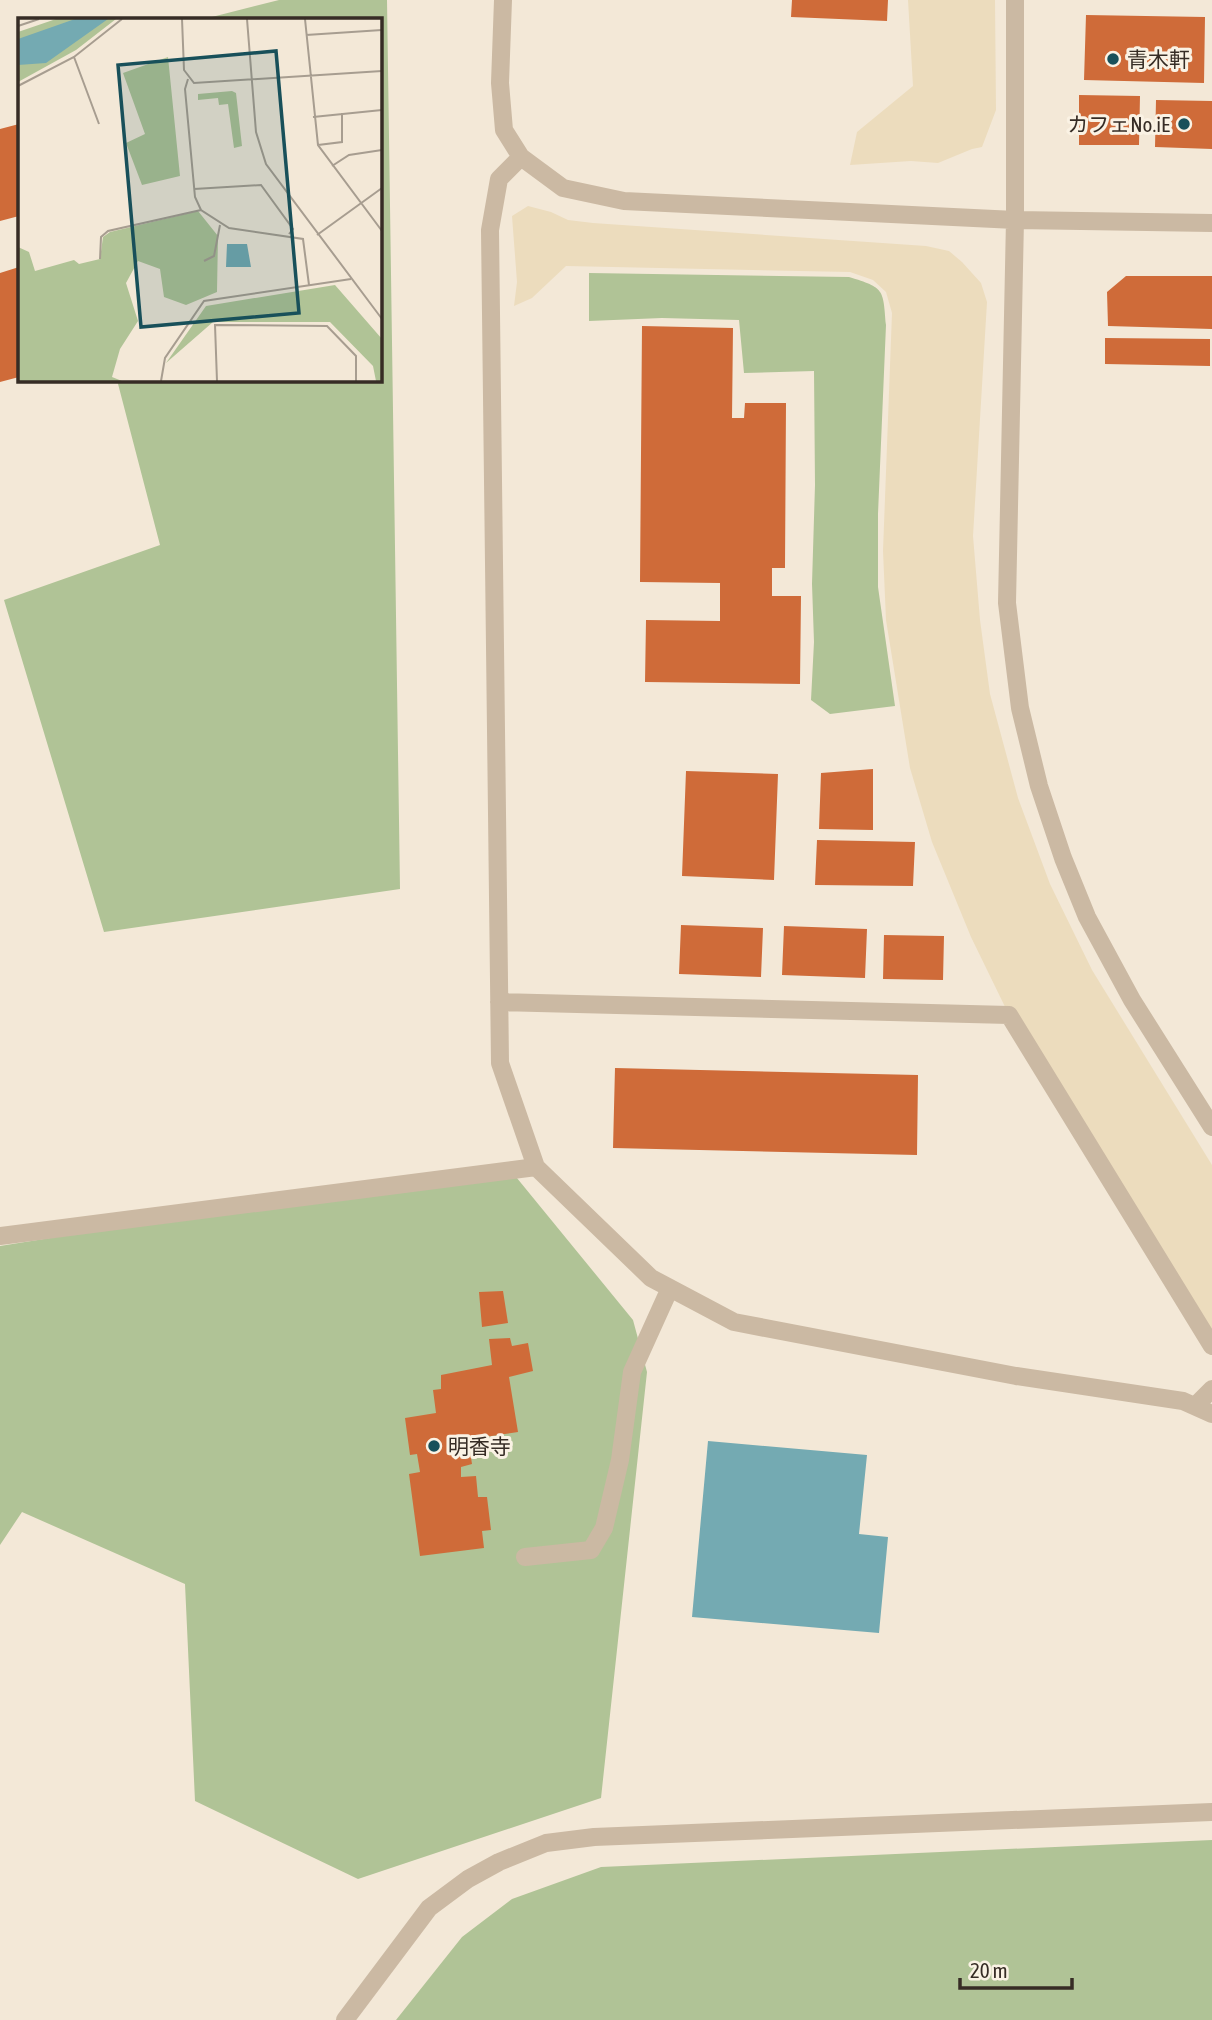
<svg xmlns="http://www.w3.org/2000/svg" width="1212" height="2020" font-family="'Asap Condensed','Noto Sans JP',sans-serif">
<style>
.green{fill:#b0c396}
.plaza{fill:#ecdcbd}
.water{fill:#74aab2}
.building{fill:#cf6b39}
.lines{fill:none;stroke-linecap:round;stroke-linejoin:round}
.minor{stroke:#cbb9a3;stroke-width:18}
.poi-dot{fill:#18505a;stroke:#faf2e4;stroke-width:2.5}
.labels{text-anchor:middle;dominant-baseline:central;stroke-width:6;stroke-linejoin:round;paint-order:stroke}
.poi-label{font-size:21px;fill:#362c25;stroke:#faf2e4;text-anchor:start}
.inset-road{fill:none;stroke:#a79d90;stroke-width:2}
.view{fill:#18505a;fill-opacity:0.15;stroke:#18505a;stroke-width:3.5}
.inset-edge{fill:none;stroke:#362c25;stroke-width:3.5}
</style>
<rect width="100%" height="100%" fill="#f3e8d7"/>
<!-- green -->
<path class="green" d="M279,0h108l13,889 -296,43 -100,-332 156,-55 -43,-165h263v-361h-176z
M589,273l260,4c36,11 34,12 37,48l-8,189v73l17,119 -65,8 -19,-14 3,-58 -2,-58 3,-99 -1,-114 -70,2 -5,-53 -77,-2 -73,3z
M512,1172l121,148 14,52 -46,426 -243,81 -163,-78 -10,-217 -163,-72 -22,33v-299l300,-48z
M1212,1840v180h-816l66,-83 50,-38 89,-32z"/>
<!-- plaza -->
<path class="plaza" d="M908,0h87l1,110 -14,37 -10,2 -34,14 -27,-2 -61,4 7,-33 56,-46z
M528,206l23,6 17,8 25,3 333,23 23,5 13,11 19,21 6,19 -14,234 7,84 10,74 28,104 32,86 42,86 120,195v182l-203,-332 -38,-78 -39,-95 -22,-74 -24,-148 -3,-69 9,-238 -6,-21 -13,-12 -23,-8 -284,-6 -34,32 -18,8 3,-24 -5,-66z"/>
<!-- water -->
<path class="water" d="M708,1441l159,14 -8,79 29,3 -9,96 -187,-16z"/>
<!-- building -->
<path class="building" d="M792,0h96l-1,21 -96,-4z
M1086,15l119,2 -1,66 -120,-3z
M1079,95l61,1 -1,49h-60z
M1156,100l56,1v48l-57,-2z
M19,124v92l-19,5v-92z
M19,267v110l-19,5v-109z
M1126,276h86v53l-104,-3 -1,-34z
M642,326l91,2 -1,90h12l1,-15h41l-1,165h-13v28h29l-1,88 -155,-2 1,-62 74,1v-38l-80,-1z
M1105,338l105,1v27l-105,-2z
M873,769v61l-54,-1 2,-56z
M686,771l92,3 -4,106 -92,-4z
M817,840l98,2 -2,44 -98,-1z
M681,925l82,3 -2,49 -82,-3z
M784,926l83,3 -2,49 -83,-3z
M884,935l60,1 -1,44 -60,-1z
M615,1068l303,7 -1,80 -304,-7z
M503,1291l5,32 -26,4 -3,-35z
M510,1338l2,8 16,-3 5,28 -24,6 9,55 -60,9 1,12 11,-2 2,13 -11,3v10l15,-1 2,21h9l4,33 -9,1 2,17 -64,8 -11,-82 11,-2 -3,-18 -7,1 -5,-37 31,-5 -3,-23 8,-1v-14l51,-10 -3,-26z"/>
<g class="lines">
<!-- minor -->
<path class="minor" d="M503,0l-3,83 4,47 17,27 42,31 61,13 391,19 197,3
M1015,0v220l-8,383 13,105 19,78 24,72 24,59 45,83 80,127
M521,157l-22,22 -9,51 10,833 36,104 115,111 83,44 282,54 167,25 29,13
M499,1002l510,13 203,331
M0,1236l536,-69
M1195,1406l17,-17
M525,1557l66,-7 13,-22 16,-68 12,-88 38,-84
M345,2020l84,-112 39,-29 31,-17 47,-19 48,-6 618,-25"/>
</g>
<!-- markers -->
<g class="poi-dot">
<circle cx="1113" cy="59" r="7"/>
<circle cx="1184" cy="124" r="7"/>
<circle cx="434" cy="1446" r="7"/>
</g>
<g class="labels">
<!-- poi labels -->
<g class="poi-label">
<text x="1127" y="59">青木軒</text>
<text x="1170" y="124" text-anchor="end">カフェNo.iE</text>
<text x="448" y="1446">明香寺</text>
</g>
</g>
<!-- overview -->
<g transform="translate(18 18)">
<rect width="364" height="364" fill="#f3e8d7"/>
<path d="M38,1h60l-40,31 -58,32v-50zM150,39l12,119 -38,9 -16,-42 19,-9 -22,-61zM214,73l4,2 6,53 -8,2 -6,-44 -9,1 -1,-7 -20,2v-6zM180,193l20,25 -1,56 -31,13 -22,-8 -4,-28 -22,-8 -12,22 12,38 -18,28 -8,28 10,4h-104v-134l11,5 6,19 39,-11 5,4 21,-5 3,-22 7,-5zM317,267l47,54v42h-6l-3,-15 -43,-44h-117l-47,41 40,-57z" fill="#b0c396"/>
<path d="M57,1h33l-62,44 -28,2v-26zM209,226h20l4,23h-25z" fill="#74aab2"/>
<path class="inset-road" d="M164,1l2,51 10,13 188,-12M229,1l9,113 10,32 116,155M287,1l13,126 64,86M0,8l21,-7M288,17l76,-5M56,39l25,67M170,61l-3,10 10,108 6,13 28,18 74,11 6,46M0,68l56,-29 48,-38M295,99l69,-7M300,127l24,-3v-29M314,148l17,-11 33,-5M176,171l67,-4 32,44 -4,5M299,217l65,-47M82,241l1,-22 7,-6 93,-21M186,243l10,-5 6,-31M143,363l4,-23 39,-57 147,-22M199,363l-2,-56 112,1 29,30v25"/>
<path class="view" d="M258,33l23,262 -158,14 -23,-262z"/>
<rect width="364" height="364" class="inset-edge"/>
</g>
<!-- scale -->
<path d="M960 1978v10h112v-10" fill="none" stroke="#362c25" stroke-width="3.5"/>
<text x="970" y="1978" font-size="21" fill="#362c25" stroke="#faf2e4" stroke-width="5" paint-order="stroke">20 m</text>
</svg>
